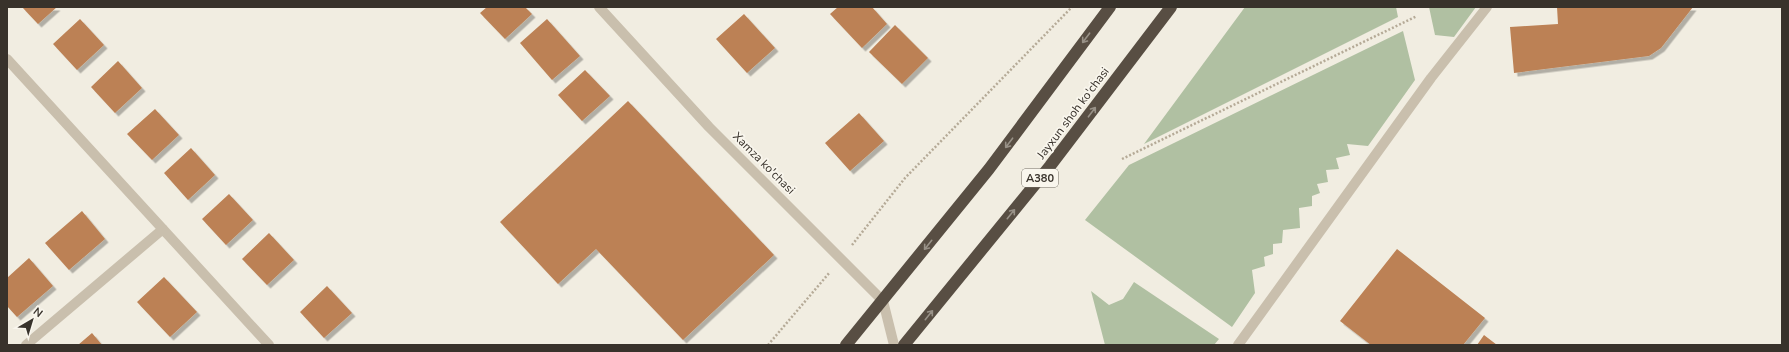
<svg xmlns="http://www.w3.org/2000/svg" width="1789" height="352" font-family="'Nunito Sans',sans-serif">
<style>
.green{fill:#b0c0a2}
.building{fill:#bc8154;filter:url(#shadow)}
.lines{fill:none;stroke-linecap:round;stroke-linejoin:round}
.path{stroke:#b5aa97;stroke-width:2.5;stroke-dasharray:2 2;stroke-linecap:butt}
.minor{stroke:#c9bfad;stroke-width:10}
.highway{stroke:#584e43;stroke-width:12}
.oneway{stroke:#989187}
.labels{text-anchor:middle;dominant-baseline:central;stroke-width:3.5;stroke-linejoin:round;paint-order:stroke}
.shield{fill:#f9f6ed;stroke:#726d65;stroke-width:1}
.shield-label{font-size:11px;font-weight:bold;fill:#38322b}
.street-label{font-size:12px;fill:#38322b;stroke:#f9f6ed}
</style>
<defs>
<filter id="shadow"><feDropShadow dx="3.5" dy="3.5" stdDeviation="0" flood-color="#0004"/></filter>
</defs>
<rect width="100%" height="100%" fill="#f1ede1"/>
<!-- green -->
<path class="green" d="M1245,7h151l2,10 -254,127z
M1429,7h47l-22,30 -19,-2z
M1403,31l12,49 -47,66 -21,-2 3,11 -14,3 3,11 -13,1 2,12 -11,2 3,9 -8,3v10l-13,2 1,20 -17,2 -1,13 -9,1v10l-9,3 1,9 -13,4 3,23 -23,34 -147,-107 44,-55z
M1134,282l85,57 -5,6h-109l-14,-54 18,14 14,-6z"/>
<!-- building -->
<path class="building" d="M22,7h35l-19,17z
M487,7h38l7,7 -27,25 -25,-26z
M838,7h34l15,17 -25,24 -32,-34z
M1557,7h136l-32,41 -12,8 -135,17 -4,-46 48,-3z
M744,14l31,34 -28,25 -31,-34z
M80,19l24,26 -27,25 -24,-26z
M547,19l33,37 -28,24 -32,-37z
M895,25l33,33 -26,26 -33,-32z
M118,61l24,27 -27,25 -24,-26z
M585,70l25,26 -28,25 -24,-26z
M628,101l146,154 -91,85 -87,-91 -38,35 -58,-62z
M155,109l24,26 -27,25 -25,-26z
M859,113l25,28 -34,30 -25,-28z
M191,148l24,27 -27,25 -24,-27z
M229,194l24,26 -27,25 -24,-26z
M82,211l23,28 -36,31 -24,-27z
M269,233l25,27 -27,25 -25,-26z
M1397,249l88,69 -22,27h-92l-31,-24z
M29,258l24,28 -36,31 -10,-11v-28z
M164,277l33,35 -27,25 -33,-35z
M327,286l25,27 -28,25 -24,-26z
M92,333l10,12h-24z
M1484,335l13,10h-20z"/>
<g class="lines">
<!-- path -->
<path class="path" d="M1122,159l295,-143
M852,245l53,-67 167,-171
M768,345l62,-73"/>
<!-- minor -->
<path class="minor" d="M599,7l110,120 174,174 11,44
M7,59l262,286
M26,345l137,-116
M1238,345l193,-267 56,-71"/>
<!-- highway -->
<path class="highway" d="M846,345l143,-176 121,-162
M904,345l146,-179 121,-159"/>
</g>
<!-- one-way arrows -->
<defs><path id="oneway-shaft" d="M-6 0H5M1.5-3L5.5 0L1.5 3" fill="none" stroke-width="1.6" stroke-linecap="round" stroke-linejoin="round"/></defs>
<g class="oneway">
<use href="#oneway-shaft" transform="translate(1086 38) rotate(127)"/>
<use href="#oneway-shaft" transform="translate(1092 112) rotate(-53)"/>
<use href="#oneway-shaft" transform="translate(1009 143) rotate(127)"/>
<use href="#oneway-shaft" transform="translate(1011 214) rotate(-51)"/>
<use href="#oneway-shaft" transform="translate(928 245) rotate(129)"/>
<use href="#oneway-shaft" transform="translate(929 315) rotate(-51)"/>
</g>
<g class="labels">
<!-- shield labels -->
<rect class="shield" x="1022" y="169" width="36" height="18" rx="3"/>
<g class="shield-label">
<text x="1040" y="178">A380</text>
</g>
<!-- street labels -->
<g class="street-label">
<text transform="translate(1073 113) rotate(-53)">Jayxun shoh ko'chasi</text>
<text transform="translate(764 163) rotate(45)">Xamza ko'chasi</text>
</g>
</g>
<!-- border -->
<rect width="1789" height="352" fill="none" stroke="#38322b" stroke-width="16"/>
<!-- north arrow -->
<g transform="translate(32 320) rotate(38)" stroke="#f9f6ed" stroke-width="3" paint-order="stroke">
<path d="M0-3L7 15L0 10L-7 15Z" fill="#38322b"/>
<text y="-6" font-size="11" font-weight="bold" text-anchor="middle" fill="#38322b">N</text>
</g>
</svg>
